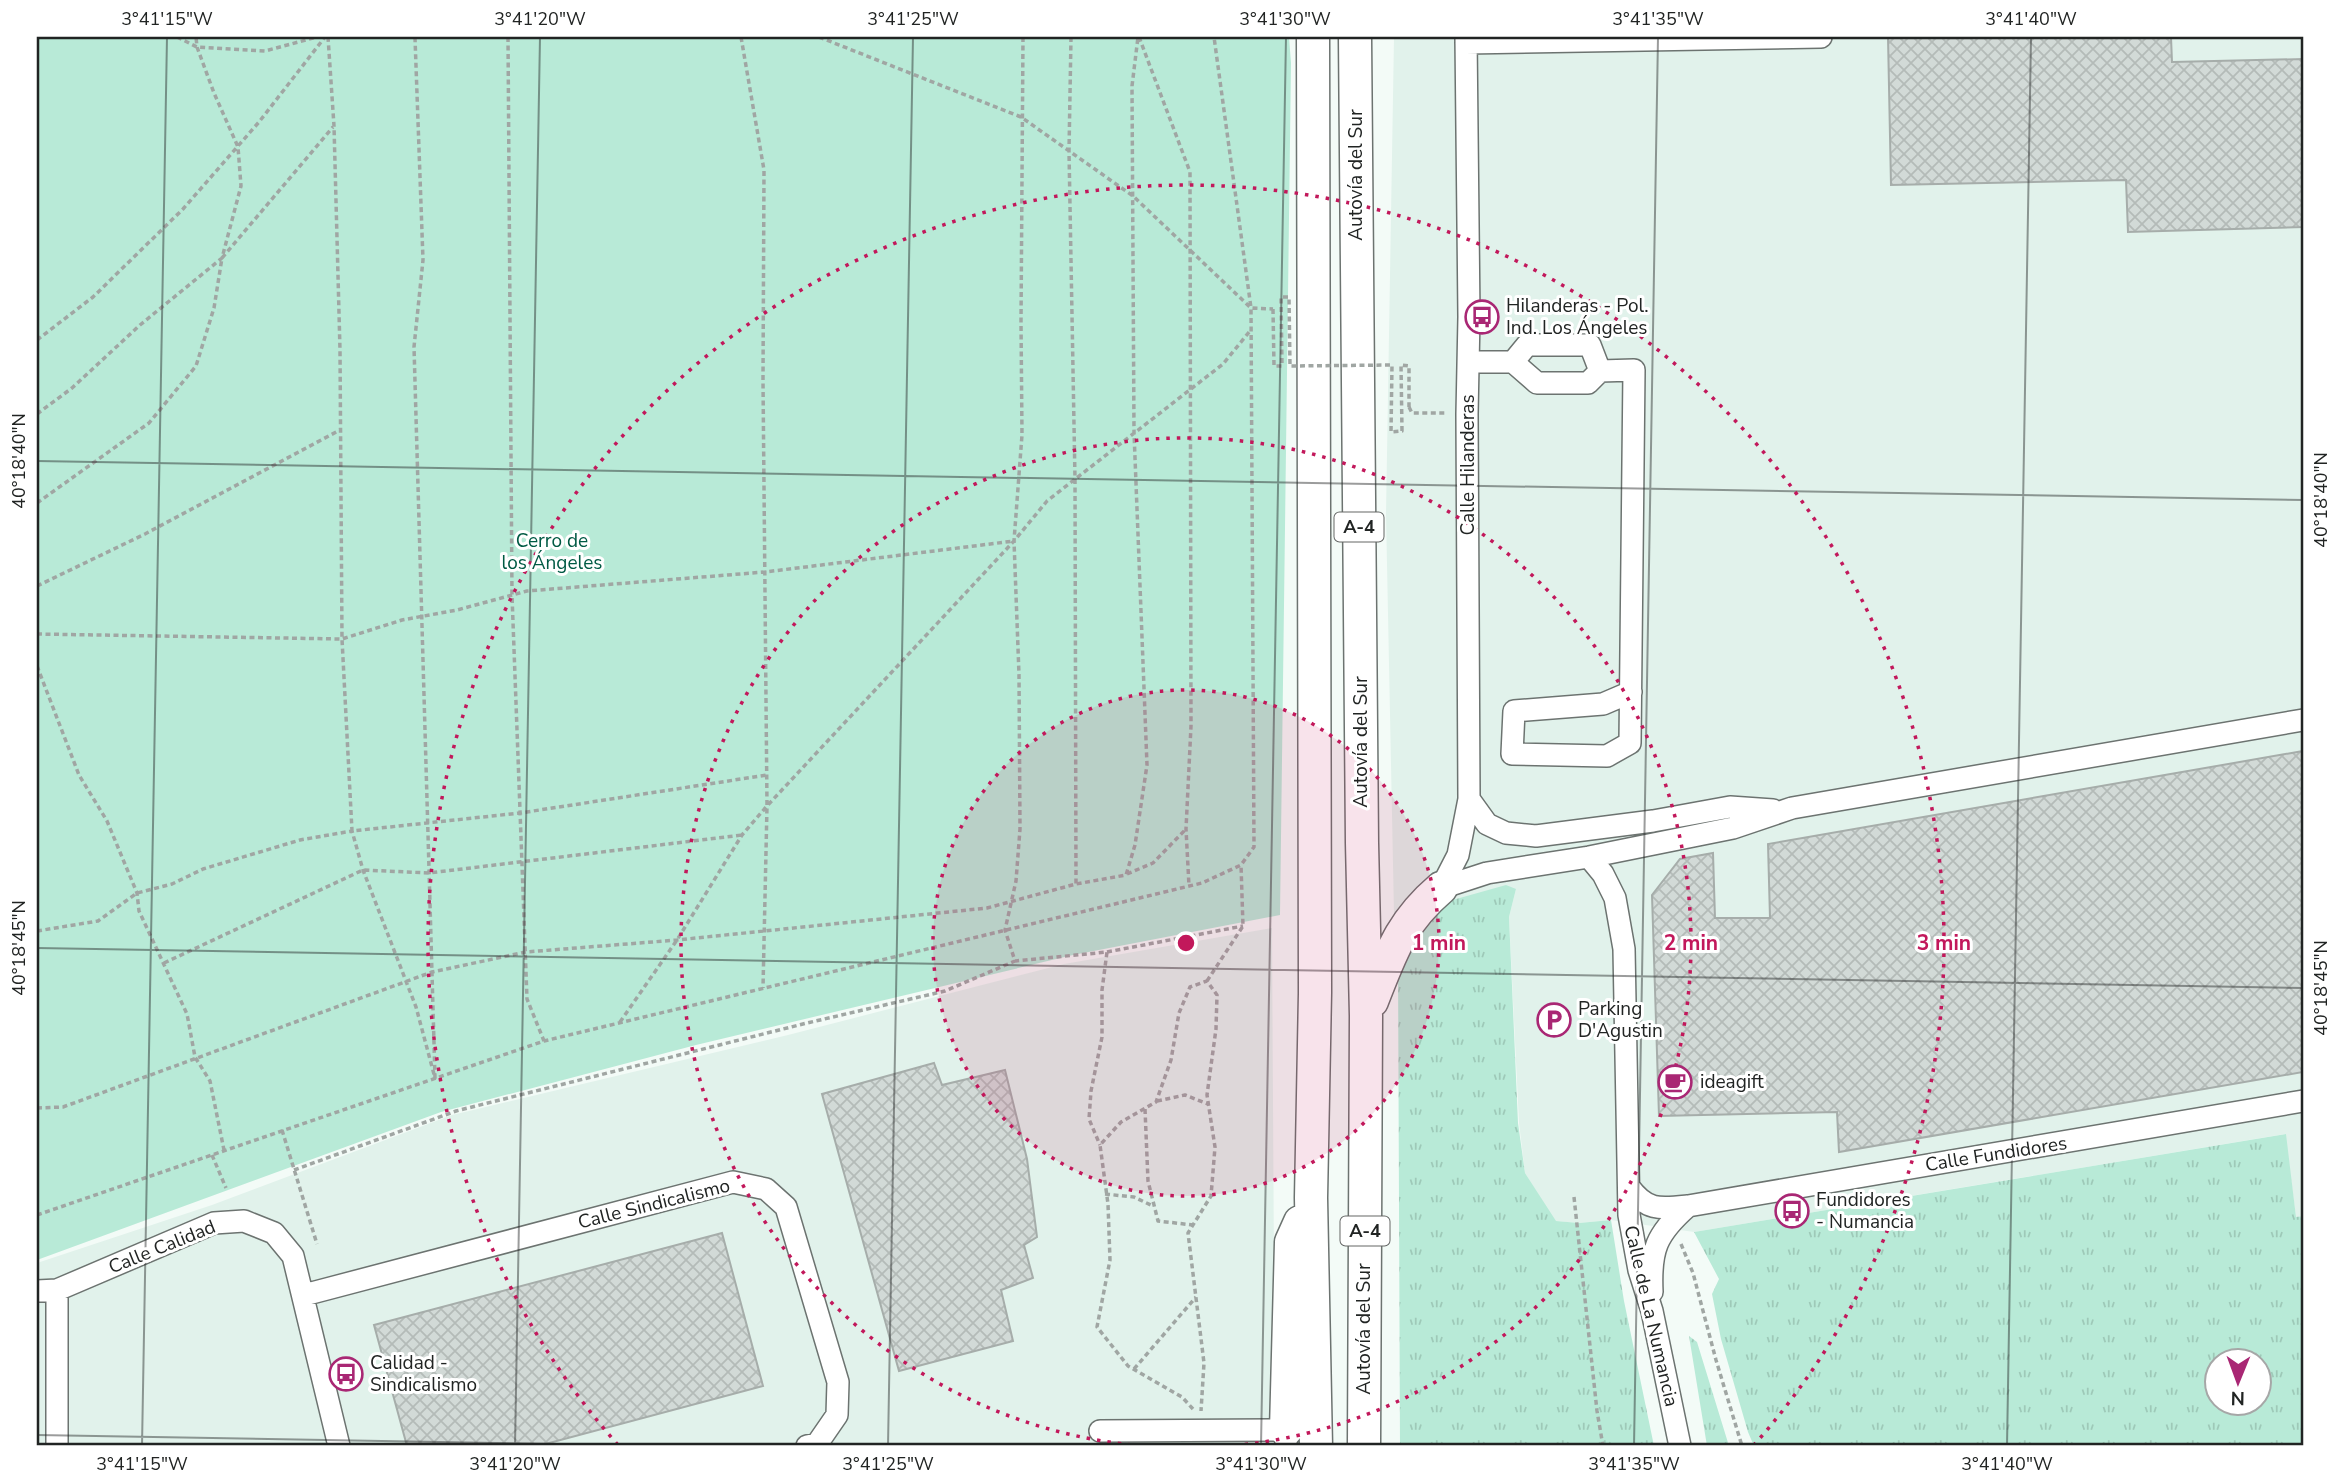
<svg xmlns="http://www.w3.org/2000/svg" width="2340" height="1483" font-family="'Nunito Sans',sans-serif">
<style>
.built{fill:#e1f2eb}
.grass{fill:url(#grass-tufts);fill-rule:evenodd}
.park{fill:#b8ead7}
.building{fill:url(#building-cross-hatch);stroke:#a6adaa;stroke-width:2}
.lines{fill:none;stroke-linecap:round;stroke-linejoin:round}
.minor-casing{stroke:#6c7370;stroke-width:24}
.highway-casing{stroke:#6c7370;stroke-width:35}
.path{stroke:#a0a6a3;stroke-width:3.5;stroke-dasharray:5 3.5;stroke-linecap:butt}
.minor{stroke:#fff;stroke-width:21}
.highway{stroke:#fff;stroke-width:32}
.path-bridge{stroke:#a0a6a3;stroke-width:3.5;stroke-dasharray:5 3.5;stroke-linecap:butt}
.ticks{fill:none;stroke:#212423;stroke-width:2;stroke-opacity:0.45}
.ring{fill:none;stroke:#c2185b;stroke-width:3.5;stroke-dasharray:3.5 7}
.labels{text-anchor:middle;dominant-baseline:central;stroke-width:6;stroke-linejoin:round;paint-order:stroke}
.shield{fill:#fff;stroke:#646665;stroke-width:2}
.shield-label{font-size:18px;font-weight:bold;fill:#212423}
.street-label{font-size:19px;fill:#212423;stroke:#fff}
.poi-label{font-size:19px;fill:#212423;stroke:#fff;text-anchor:start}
.park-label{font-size:19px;fill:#005a44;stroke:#fff}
.centre{fill:#c2185b;stroke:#fff;stroke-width:3.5}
.ring-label{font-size:21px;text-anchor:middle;font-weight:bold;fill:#c2185b;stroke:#fff;stroke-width:6;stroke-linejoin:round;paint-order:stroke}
.neatline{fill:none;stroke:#212423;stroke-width:2.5}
.ticks-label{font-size:18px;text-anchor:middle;fill:#212423}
</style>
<defs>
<pattern id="grass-tufts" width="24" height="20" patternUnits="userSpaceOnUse" patternTransform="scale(1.75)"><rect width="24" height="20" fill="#b8ead7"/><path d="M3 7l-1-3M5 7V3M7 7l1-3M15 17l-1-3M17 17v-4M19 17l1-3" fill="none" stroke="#9ec9b8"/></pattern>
<pattern id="building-cross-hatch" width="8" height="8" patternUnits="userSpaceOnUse" patternTransform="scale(1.75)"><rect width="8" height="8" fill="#d2dad7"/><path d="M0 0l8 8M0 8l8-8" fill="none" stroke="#b4bbb8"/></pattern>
</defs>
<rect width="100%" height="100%" fill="#f3fbf7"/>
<!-- built -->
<path class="built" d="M1394,37h909v1179l-7,1 -11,-83 -591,98 -83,-12 -32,3 -24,-2 -30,-48 -6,-50 -10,-206 7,-28 -108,44 -14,-19 -8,-400z
M1272,928l3,518h-1238v-183l175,-58 240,-90 336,-80 276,-71z"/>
<!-- grass -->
<path class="grass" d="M1506,885l10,4 -7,28 9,206 7,50 31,48 23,2 32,-3 13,81 30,145h-254l-2,-483 2,-13 49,-49z
M2286,1134l10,83 7,-1v230h-549l-6,-14 -27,-93 -9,-45 7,-15 -25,-47zM2218,1360h42v42h-42z
M1689,1336l8,6 32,104h-22z"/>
<!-- park -->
<path class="park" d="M37,37h1252l2,26 -11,852 -207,40 -377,90 -255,67 -404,148z"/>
<!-- building -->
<path class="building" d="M1888,37h283l1,25 131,-3v168l-175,5 -2,-52 -235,5z
M2303,751v321l-464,80 -2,-40 -178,4 -7,-221 28,-36 33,-6 2,65h55l-2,-74z
M934,1063l8,22 63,-15 22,89 10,78 -13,8 9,33 -32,12 12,51 -114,30 -77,-277z
M722,1233l41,153 -225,60h-131l-33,-121z"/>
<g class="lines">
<defs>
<path id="minor" d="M1466,43l355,-6
M1469,362h44l24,21h51l12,-12 34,-1 -4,373 -23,13 -95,-2 2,-43 89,-7 28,-12
M1513,362l14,-17h63l10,26
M1469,799l18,25 19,9 30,3 117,-15 77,-14 43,3
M1589,857l14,17 12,24 9,51 5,266 10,55 13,41 28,135
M1441,888l46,-15 102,-16 144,-29 59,-20 511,-88
M1441,888l17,-33 11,-56 -2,-385 2,-97 -3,-280
M1629,1187c18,24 30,22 59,19l615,-105
M57,1290v156
M37,1291l20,-1 157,-67 30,-2 30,12 19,23 46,190
M1652,1292c-2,-42 4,-58 36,-86
M304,1295l429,-113 33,7 20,18 52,175 -1,33 -20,29 -10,2
M1100,1431l186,-1v16"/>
<path id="highway" d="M1313,37l2,956 -4,205 5,248
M1355,37l7,806 4,173 -2,430
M1372,1001c19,-48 28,-78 69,-113
M1286,1430l5,-188 9,-20"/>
</defs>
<!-- minor casing -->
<use href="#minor" class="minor-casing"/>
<!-- highway casing -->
<use href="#highway" class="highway-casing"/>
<!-- path -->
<path class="path" d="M177,37l20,10 68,4 52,-14
M328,37l6,89 6,224 2,289 10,192 168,-18 247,-38
M391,37h30
M508,37l4,558 15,404 17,42
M741,37l23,133 -1,211 4,425 -4,182
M819,37l202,80 112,79 118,112 22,1
M1023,37l-2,285 1,113 -8,106 5,134 1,154 -4,52 -11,49 10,31 92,-9 -5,38v47l-11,54 -2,28 11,26
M1071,37l-2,114 6,328 1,405
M1139,37l51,135 1,554 -5,103 3,57
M37,340l56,-43 90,-88 76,-87 66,-85
M1409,407l3,6h35
M37,414l35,-26 68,-63 82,-67 19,-72 -3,-39 -24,-54 -17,-46 -1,-10
M37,503l112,-80 47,-57 18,-58 8,-50 111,-131
M37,586l108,-52 195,-104
M37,634l305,5 60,-19 55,-10 70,-19 238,-19 249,-31
M37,666l42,109 28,46 30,72 2,18 48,103 8,43 15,24 14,69
M1127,874l26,-11 33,-34
M37,931l61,-10 39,-28 35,-9 31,-15 97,-29 52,-9 11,39 53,137 19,71 -21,-731 9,-87 -8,-222
M1107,952l136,-26
M164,963l199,-93 66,3 313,-38
M1207,981l36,-55 -2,-61
M620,1022l57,-82 65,-105 25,-29 247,-265 33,-40 176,-137 27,-33
M1157,1101l28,-6 23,9
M37,1108l26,-1 369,-135 94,-20 151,-12 310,-32 89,-24 50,-9 9,-30 12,-80 -13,-333 -2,-346 6,-49
M1145,1109l3,72 10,40 35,4
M282,1130l35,114
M212,1155l14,33
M294,1170l162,-59 351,-88 138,-32 70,-30
M1105,1194l29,3 19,9
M1574,1197l23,214 6,35
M37,1215l507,-174 658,-158 39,-18 13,-18 -3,-539 -37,-271
M1681,1244l12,29 23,87 26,86
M1134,1369l62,-72
M1193,1409l-11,-12 -54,-31 -31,-39 13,-67 -2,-56 -8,-59 21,-23 35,-20 15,-42 8,-47 11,-26 17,-6 10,14 -1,34 -9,66 8,52 -4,49 -23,37 16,130 -3,48"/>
<!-- minor -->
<use href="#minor" class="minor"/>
<!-- highway -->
<use href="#highway" class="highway"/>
<!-- path-bridge -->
<path class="path-bridge" d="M1273,309l1,57h8l-1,-69h8l1,69 102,-1 -1,67 11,-1 -1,-66 8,1v41"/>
</g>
<!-- ticks -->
<path class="ticks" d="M37,461l2266,39M37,948l2266,40M37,1435l634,11M142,1446l25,-1409M515,1446l25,-1409M888,1446l25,-1409M1261,1446l25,-1409M1634,1446l24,-1409M2007,1446l24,-1409"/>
<!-- distance rings -->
<circle cx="1186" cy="943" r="253" fill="#c2185b" fill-opacity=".12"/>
<g class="ring">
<circle cx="1186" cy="943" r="253"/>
<path d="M1142 1446A505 505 0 1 1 1230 1446"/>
<path d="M618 1445A758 758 0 1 1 1754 1445"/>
</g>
<!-- icons -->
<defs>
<symbol id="bus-ring" viewBox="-11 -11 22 22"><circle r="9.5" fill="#fff" stroke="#a92774" stroke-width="1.5"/><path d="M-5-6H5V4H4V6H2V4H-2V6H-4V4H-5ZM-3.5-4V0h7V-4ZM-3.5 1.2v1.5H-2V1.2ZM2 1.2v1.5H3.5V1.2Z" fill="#a92774"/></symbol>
<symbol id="parking-ring" viewBox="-11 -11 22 22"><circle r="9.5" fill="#fff" stroke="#a92774" stroke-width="1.5"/><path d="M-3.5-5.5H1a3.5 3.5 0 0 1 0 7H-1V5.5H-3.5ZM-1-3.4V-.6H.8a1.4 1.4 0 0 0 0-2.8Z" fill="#a92774"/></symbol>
<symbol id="cafe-ring" viewBox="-11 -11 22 22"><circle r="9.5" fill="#fff" stroke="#a92774" stroke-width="1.5"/><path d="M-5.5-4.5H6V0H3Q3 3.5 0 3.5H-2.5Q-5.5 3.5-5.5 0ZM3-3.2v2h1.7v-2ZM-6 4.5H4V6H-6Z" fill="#a92774"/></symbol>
</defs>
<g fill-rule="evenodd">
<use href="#bus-ring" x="1463" y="298" width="38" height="38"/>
<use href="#parking-ring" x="1535" y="1001" width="38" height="38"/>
<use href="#cafe-ring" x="1656" y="1063" width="38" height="38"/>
<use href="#bus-ring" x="1773" y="1192" width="38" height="38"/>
<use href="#bus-ring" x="327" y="1355" width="38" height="38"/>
</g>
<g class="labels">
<!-- shield labels -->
<g class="shield">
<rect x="1334.5" y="512.5" width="49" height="29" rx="5"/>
<rect x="1340.5" y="1216.5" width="49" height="29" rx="5"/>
</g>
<g class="shield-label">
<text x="1359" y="527">A-4</text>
<text x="1365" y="1231">A-4</text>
</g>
<!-- street labels -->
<g class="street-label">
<text transform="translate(1356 175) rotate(-90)">Autovía del Sur</text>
<text transform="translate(1468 465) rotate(-90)">Calle Hilanderas</text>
<text transform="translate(1361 742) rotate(-90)">Autovía del Sur</text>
<text transform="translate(1996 1154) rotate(-9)">Calle Fundidores</text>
<text transform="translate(654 1204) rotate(-14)">Calle Sindicalismo</text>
<text transform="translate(162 1247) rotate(-22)">Calle Calidad</text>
<text transform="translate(1651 1316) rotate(77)">Calle de La Numancia</text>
<text transform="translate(1364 1329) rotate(-90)">Autovía del Sur</text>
</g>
<!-- poi labels -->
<g class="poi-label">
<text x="1506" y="306">Hilanderas - Pol.<tspan x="1506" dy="22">Ind. Los Ángeles</tspan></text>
<text x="1578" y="1009">Parking<tspan x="1578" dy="22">D'Agustin</tspan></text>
<text x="1700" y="1082">ideagift</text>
<text x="1816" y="1200">Fundidores<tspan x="1816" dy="22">- Numancia</tspan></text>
<text x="370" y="1363">Calidad -<tspan x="370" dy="22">Sindicalismo</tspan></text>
</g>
<!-- park labels -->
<g class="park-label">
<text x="552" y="541">Cerro de<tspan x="552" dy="22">los Ángeles</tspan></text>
</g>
</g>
<circle cx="1186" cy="943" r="10" class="centre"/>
<g class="ring-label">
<text x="1439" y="950">1 min</text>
<text x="1691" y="950">2 min</text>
<text x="1944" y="950">3 min</text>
</g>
<!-- border -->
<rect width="2340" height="1483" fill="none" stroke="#ffffff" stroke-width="77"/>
<!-- north arrow -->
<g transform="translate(2238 1382) rotate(181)"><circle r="33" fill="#ffffff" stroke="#a6a7a7" stroke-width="2"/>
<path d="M0-5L12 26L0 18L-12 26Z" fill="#a92774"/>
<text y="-10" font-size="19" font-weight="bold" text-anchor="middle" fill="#212423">N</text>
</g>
<rect x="38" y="38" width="2264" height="1406" class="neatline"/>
<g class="ticks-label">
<text x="167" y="25">3°41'15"W</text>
<text x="540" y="25">3°41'20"W</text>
<text x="913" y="25">3°41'25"W</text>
<text x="1285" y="25">3°41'30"W</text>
<text x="1658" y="25">3°41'35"W</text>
<text x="2031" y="25">3°41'40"W</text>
<text transform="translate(19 461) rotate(-90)" y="6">40°18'40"N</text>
<text transform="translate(2321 500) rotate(-90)" y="6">40°18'40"N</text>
<text transform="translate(19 948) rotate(-90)" y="6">40°18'45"N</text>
<text transform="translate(2321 988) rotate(-90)" y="6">40°18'45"N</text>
<text x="142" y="1470">3°41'15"W</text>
<text x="515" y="1470">3°41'20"W</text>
<text x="888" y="1470">3°41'25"W</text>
<text x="1261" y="1470">3°41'30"W</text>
<text x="1634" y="1470">3°41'35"W</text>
<text x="2007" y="1470">3°41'40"W</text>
</g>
</svg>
